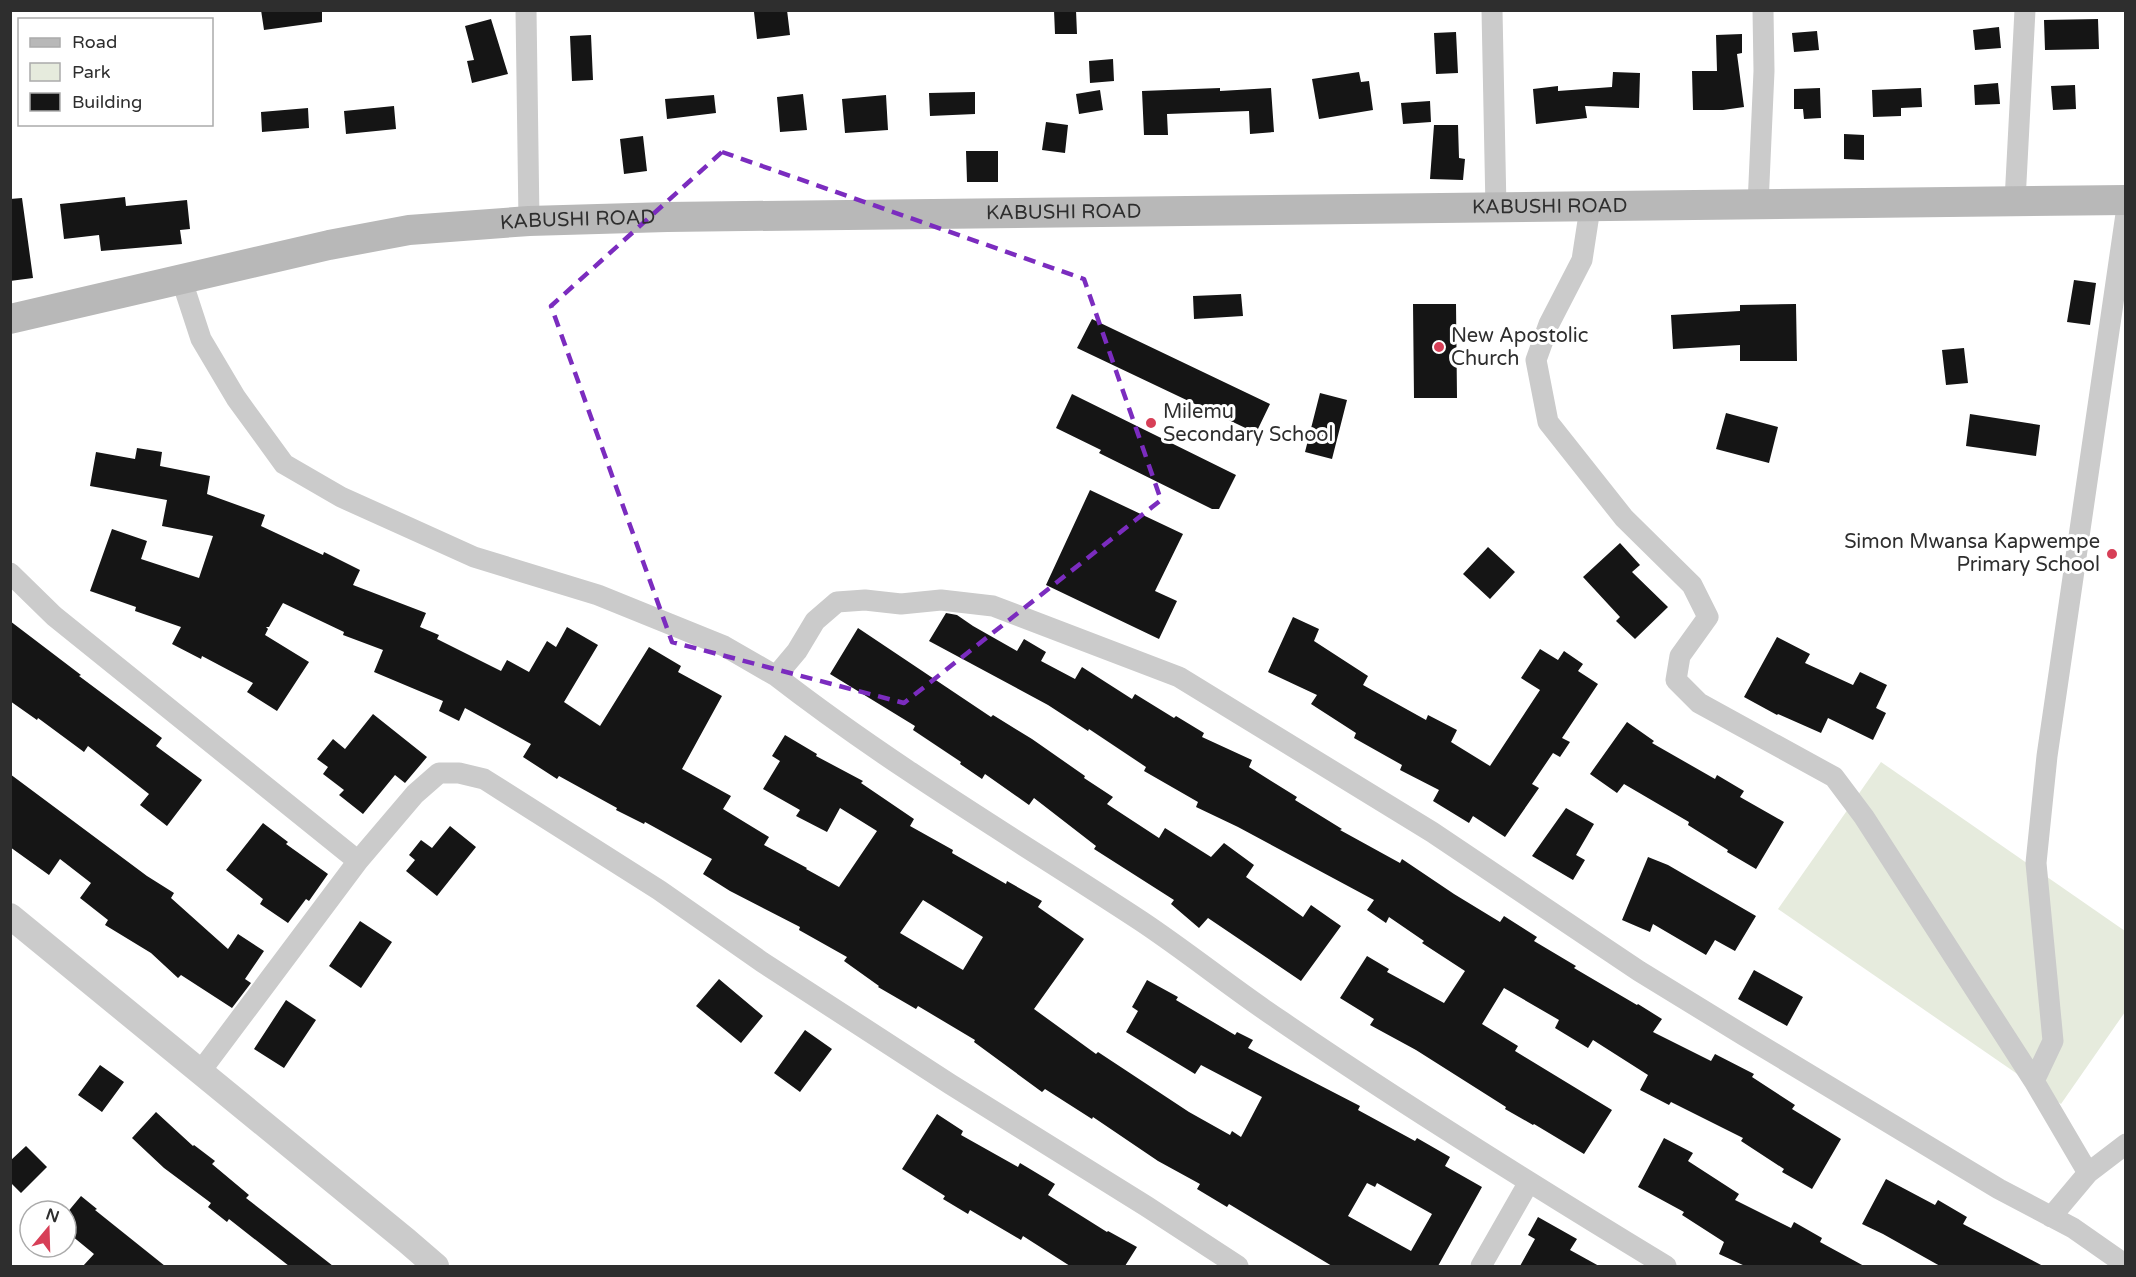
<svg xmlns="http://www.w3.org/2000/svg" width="2136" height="1277" font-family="'Varela Round',sans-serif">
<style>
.green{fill:#e6ebdd}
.building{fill:#151515;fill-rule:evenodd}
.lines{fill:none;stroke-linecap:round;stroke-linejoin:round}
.minor{stroke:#cbcbcb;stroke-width:21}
.tertiary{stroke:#cbcbcb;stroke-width:26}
.secondary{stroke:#b8b8b8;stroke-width:30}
.marked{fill:none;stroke:#7b2cbf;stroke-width:4.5;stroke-dasharray:12 8;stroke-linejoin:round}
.poi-dot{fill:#d73f57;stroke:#fff;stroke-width:2}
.labels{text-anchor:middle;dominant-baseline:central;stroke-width:6;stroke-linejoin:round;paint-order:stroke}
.street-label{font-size:20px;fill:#2e2e2e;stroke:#fff}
.poi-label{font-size:20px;fill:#2e2e2e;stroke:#fff;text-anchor:start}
</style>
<rect width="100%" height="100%" fill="#fff"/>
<!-- green -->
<path class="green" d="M1881,762l244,169v81l-64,92 -283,-195z"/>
<!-- building -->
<path class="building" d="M261,10h61v12l-58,8z
M769,10h18l3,25 -33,4 -3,-27z
M1054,10h22l1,24h-22z
M491,19l17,55 -36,9 -5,-22 7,-1 -9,-34z
M2098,19l1,30 -54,1 -1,-30z
M1999,27l2,21 -26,2 -2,-20z
M1817,31l2,19 -25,2 -2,-19z
M1456,32l2,41 -22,1 -2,-41z
M1742,34v19l-5,1 7,53 -21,3h-30l-1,-39h25l-1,-36z
M591,35l2,45 -21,1 -2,-45z
M1113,59l1,22 -24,2 -1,-22z
M1359,72l2,10 8,-1 4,29 -54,9 -7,-40z
M1613,72l27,1 -1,35 -54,-2 2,12 -51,6 -3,-35 25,-3v5l54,-4z
M1998,83l2,21 -25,1 -1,-20z
M2075,85l1,24 -23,1 -2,-24z
M1220,88v3l51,-3 3,44 -24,2 -1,-23 -82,3 1,21h-24l-2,-44z
M1820,88l1,30 -17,1 -1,-10h-9v-20z
M1921,88l1,19 -21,1v8l-28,1 -1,-27z
M1100,90l3,20 -24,4 -3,-20z
M975,92v22l-45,2 -1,-23z
M803,94l4,36 -27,2 -3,-35z
M714,95l2,18 -49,6 -2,-20z
M886,95l2,35 -43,3 -3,-34z
M1430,101l1,21 -28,2 -2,-21z
M394,106l2,23 -50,5 -2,-23z
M308,108l1,20 -47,4 -1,-20z
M1046,122l22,3 -3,28 -23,-3z
M1434,125h24l1,33 6,1 -2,21 -33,-1z
M1844,134l20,1v25l-20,-1z
M643,136l4,35 -23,3 -4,-35z
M966,151h32v31h-31z
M125,197l1,9 61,-6 3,29 -10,1 2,14 -81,7 -2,-16 -35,4 -4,-35z
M22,198l11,80 -23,3v-82z
M2074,280l22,3 -6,42 -23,-3z
M1241,294l2,22 -49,3 -1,-23z
M1413,304h43l1,94h-43z
M1796,304l1,57h-57v-16l-67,4 -2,-34 69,-4v-6z
M1092,319l178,85 -14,29 -179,-85z
M1964,348l4,35 -22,2 -4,-35z
M1320,393l27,7 -15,59 -27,-7z
M1072,394l164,81 -17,34h-7l-113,-56 2,-3 -45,-22z
M1726,413l52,14 -9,36 -53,-14z
M1970,414l70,11 -4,31 -70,-10z
M137,448l25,4 -2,14 50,10 -3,18 58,21 -4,11 62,29 1,-3 36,18 -7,15 73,28 -6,14 19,8 -2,4 64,32 6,-11 22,12 18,-31 9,6 11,-20 31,18 -34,57 36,24 49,-79 32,19 -3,6 44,24 -40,73 49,27 -8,13 46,28 -5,8 43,23 -1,1 33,18 38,-56 -37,-23 -13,24 -31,-16 4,-6 -37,-21 17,-28 -8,-5 13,-21 32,19 -1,2 47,25 -2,2 53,36 -4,7 43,24 -1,3 54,31 1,-3 35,20 -4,6 46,32 -50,70 62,45 2,-2 91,60 41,23 2,-4 9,6 21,-40 -61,-32 -6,9 -69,-42 12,-21 -6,-4 15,-27 31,17 -2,3 59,35 2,-3 16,8 -5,8 112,58 -2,4 57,31 2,-3 33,19 -5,9 37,21 -44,79h-106l-103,-62 -2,3 -30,-18 3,-5 -42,-23 -65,-44 -1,2 -47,-30 -3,3 -68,-50 1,-2 -57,-34 -2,3 -38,-22 1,-1 -35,-25 3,-4 -48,-27 1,-3 -70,-36 -27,-17 9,-15 -67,-37 -1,2 -28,-14 1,-2 -58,-32 -2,3 -34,-22 8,-13 -66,-36 -6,13 -20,-10 4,-10 -69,-29 9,-22 -40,-15 1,-3 -61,-29 -14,24h-3l2,2 -3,6 44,27 -32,49 -30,-19 6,-9 -51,-27 -1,3 -29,-15 9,-17 -46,-16 1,-4 -46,-16 22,-62 35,12 -6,18 58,19 14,-42 -51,-10 5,-26 -77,-14 6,-34 39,7zM923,900l60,37 -20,33 -63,-37zM1367,1183l8,4 2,-4 55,31 -21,37 -63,-35z
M1090,490l93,44 -28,57 22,10 -18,38 -113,-54z
M1620,543l20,22 -8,7 36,35 -33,32 -19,-18 4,-4 -37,-40z
M1488,547l27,25 -25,27 -27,-25z
M946,613l11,2 16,11 44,25 7,-12 22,13 -5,9 34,18 7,-12 50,32 3,-5 39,24 2,-2 28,17 -2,4 50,23 -3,7 48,30 -2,3 47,29 -2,1 60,33 2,-4 52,35 46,28 4,-6 33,21 -3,4 42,25 -2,2 63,37 1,-1 24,15 -9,13 58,29 4,-7 39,20 -2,3 43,28 -3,4 49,30 -29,50 -30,-17 2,-3 -43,-28 2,-3 -72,-36 -2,3 -29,-15 8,-15 -55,-35 -5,8 -33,-20 4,-8 -55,-32 -22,36 36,22 -3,5 97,59 -28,44 -50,-30 -1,1 -28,-16 1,-2 -90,-57 -46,-25 4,-6 -34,-21 27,-42 22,13 -2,3 57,31 21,-32 -43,-28 2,-2 -35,-24 -3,6 -19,-13 7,-10 -136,-73 -42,-20 2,-5 -54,-31 2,-4 -57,-38 -1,2 -40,-26 -119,-64z
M1293,617l26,12 -5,12 54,35 -5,9 63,35 2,-5 29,15 -6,12 39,24 50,-76 -19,-12 19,-29 18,11 6,-9 19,13 -5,7 20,13 -36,54 8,4 -10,15 -7,-4 -21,31 7,4 -34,49 -32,-21 -4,7 -36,-22 6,-11 -39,-20 2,-5 -48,-27 2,-5 -45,-29 6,-9 -49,-23z
M10,621l71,54 -2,1 83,62 -6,8 46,34 -35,46 -27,-21 9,-11 -61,-48 -4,6 -46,-34 -1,2 -27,-19z
M858,628l133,89 2,-2 39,24 53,37 -1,2 29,19 -6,7 52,34 6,-10 46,29 13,-14 30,22 -8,12 57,40 8,-12 30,21 -40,55 -93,-63 -9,10 -28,-24 3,-4 -80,-51 2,-3 -62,-48 -5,7 -44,-31 -3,5 -22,-15 1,-2 -48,-32 2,-4 -85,-52z
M1777,637l33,17 -5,9 48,22 7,-13 27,13 -11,23 10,5 -13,27 -45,-22 -7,15 -43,-19 -1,1 -33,-18z
M373,714l54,43 -22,26 -10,-8 -32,39 -24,-19 5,-5 -21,-16 5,-7 -11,-8 16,-20 12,10z
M1627,722l27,19 -2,2 63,36 2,-4 27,16 -4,6 44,25 -28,47 -29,-17 1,-2 -40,-25 1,-3 -65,-38 -7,9 -27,-19z
M10,774l137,102 27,17 -3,5 57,51 10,-15 26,17 -19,28 6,4 -19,25 -51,-33 -3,3 -27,-25 -46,-28 3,-5 -28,-22 11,-15 -31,-24 -11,16 -39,-28z
M1566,808l28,16 -18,31 9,5 -12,20 -41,-24z
M263,823l25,19 -2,2 42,30 -19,27 -3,-2 -18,24 -28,-19 3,-5 -37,-29z
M450,826l26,21 -39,49 -31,-25 9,-11 -6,-5 12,-15 11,8z
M1648,857l20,8 88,51 -21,35 -20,-11 -9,15 -53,-31 -3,8 -28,-12z
M360,921l32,21 -31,46 -32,-22z
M1754,970l49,27 -16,29 -49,-27z
M719,979l44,37 -22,27 -45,-37z
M286,1000l30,20 -32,48 -30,-19z
M805,1030l27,19 -32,43 -26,-19z
M100,1065l24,17 -22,30 -24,-17z
M156,1112l37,34 1,-1 21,16 -3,3 37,31 -3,3 87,68h-44l-60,-47 -2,3 -19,-15 3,-4 -47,-35 -32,-30z
M937,1114l26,17 -2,4 57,32 2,-4 35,21 -7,11 59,37 1,-1 29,16 -12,19h-55l-47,-30 -2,4 -51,-30 -2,4 -25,-15 2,-3 -43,-27z
M1664,1138l29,15 -5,8 51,33 -4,6 56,28 3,-6 28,16 -2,4 44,24h-119l-26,-12 5,-12 -42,-27 2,-3 -46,-25z
M26,1146l21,21 -26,26 -11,-11v-21z
M1886,1179l49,26 3,-5 29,17 -4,7 80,42h-103l-57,-32 -21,-10z
M81,1196l16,13 -2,1 70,56h-82l11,-12 -28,-23v-17z
M1538,1217l39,22 -7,11 29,16h-79l15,-27 -7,-4z"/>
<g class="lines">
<!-- minor -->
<path class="minor" d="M526,10l3,211
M1492,10l4,199
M2015,201l10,-191
M1758,205l6,-134 -1,-61
M1590,208l-8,52 -33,64 -13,36 12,62 76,96 68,67 16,32 -28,39 -4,24 23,23 135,74 30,40 170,264 54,92
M181,278l20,61 35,59 48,66 57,33 133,60 124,38 126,51 52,30
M10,573l44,43 304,245
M200,1072l158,-211 57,-67 24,-21h20l25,6 175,111 103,72 188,122 196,122 92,60
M2034,1081l19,-40 -17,-178 11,-107 79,-542
M2051,1217l37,-44 38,-29
M1481,1266l48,-84
M1666,1266c-130,-79 -259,-159 -385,-245 -48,-32 -92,-68 -140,-100 -122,-80 -249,-155 -365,-245l21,-25 18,-30 22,-19 28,-2 36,4 40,-4 52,6 186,71 253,155 207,139 106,65 254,153 74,39 53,37"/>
<!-- tertiary -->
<path class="tertiary" d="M10,916l397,325 29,25"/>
<!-- secondary -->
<path class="secondary" id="s1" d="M10,319l319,-74 80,-15 120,-9 138,-4 1459,-17"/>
</g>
<!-- marked area -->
<path class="marked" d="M722,152l362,127 77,221 -257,203 -232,-61 -121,-336z"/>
<!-- markers -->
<g class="poi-dot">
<circle cx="1439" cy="347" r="6"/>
<circle cx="1151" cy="423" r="6"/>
<circle cx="2112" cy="554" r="6"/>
</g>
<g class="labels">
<!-- street labels -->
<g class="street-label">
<text stroke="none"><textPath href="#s1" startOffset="1550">KABUSHI ROAD</textPath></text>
<text stroke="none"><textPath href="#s1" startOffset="1064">KABUSHI ROAD</textPath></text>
<text stroke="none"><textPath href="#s1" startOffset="578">KABUSHI ROAD</textPath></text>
</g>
<!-- poi labels -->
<g class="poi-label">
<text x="1451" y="336">New Apostolic<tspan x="1451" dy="23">Church</tspan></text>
<text x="1163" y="412">Milemu<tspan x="1163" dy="23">Secondary School</tspan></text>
<text x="2100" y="542" text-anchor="end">Simon Mwansa Kapwempe<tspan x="2100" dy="23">Primary School</tspan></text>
</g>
</g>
<!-- border -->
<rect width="2136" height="1277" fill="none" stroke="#2e2e2e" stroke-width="24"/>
<!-- legend -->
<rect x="18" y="18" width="195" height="108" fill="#ffffff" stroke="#ababab" stroke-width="1.5"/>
<rect x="30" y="38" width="30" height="9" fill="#b8b8b8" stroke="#ababab" stroke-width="1.5"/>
<text x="72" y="48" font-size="18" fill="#2e2e2e">Road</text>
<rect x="30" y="63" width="30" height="18" fill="#e6ebdd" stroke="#ababab" stroke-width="1.5"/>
<text x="72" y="78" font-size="18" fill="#2e2e2e">Park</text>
<rect x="30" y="93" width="30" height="18" fill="#151515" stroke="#ababab" stroke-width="1.5"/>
<text x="72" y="108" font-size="18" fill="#2e2e2e">Building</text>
<!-- north arrow -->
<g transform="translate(48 1229) rotate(19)"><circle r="28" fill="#ffffff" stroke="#ababab" stroke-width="1.5"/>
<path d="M0-4.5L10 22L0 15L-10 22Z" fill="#d73f57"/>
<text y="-9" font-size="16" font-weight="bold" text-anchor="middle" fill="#2e2e2e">N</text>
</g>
</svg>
